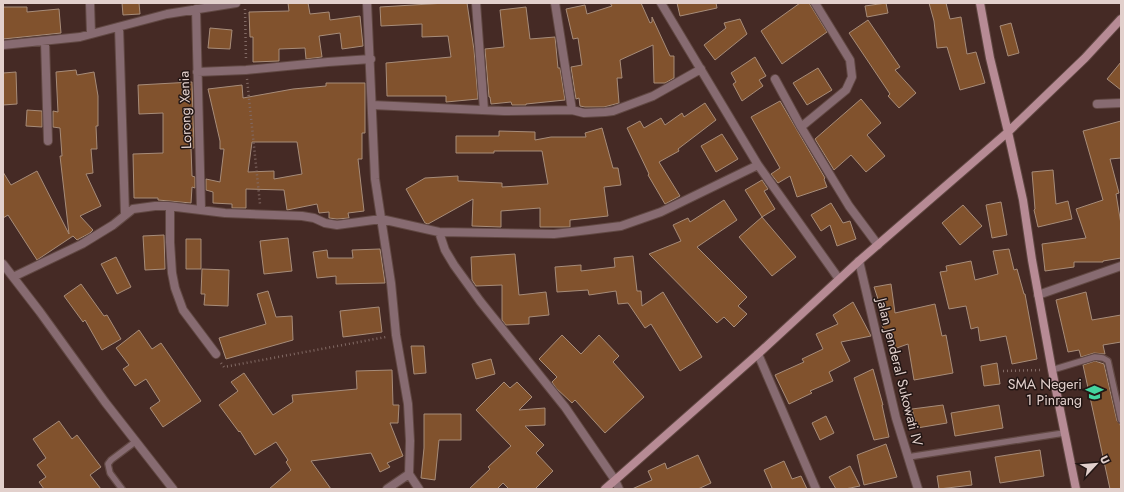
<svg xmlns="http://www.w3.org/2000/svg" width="1124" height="492" font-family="Jost,sans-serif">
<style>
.building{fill:#81522d;stroke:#a78c79;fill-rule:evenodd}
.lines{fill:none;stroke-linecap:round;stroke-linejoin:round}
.lane-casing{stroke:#614843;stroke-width:8}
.street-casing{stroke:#614843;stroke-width:10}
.secondary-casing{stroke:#614843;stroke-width:10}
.path{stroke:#826a65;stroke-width:2.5;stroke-dasharray:1 3;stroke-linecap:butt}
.lane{stroke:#876b71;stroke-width:5.5}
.street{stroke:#876b71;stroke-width:8}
.secondary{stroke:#b78b95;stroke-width:8}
.labels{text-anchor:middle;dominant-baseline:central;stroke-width:3;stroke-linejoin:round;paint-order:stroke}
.street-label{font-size:14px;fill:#e2d0cc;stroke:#231614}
.poi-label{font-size:14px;fill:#e2d0cc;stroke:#231614;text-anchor:end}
</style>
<rect width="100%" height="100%" fill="#452a25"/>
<!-- building -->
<path class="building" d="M122,3h17l1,11 -17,1z
M288,3h20l2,11 19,-2 1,8 30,-4 3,30 -21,3 -2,-16 -21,3 3,21 -16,2 -1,-11 -26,1v12l-26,1v-25h-3l-1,-25 40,-1z
M446,3h21l7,47 4,49 -32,3v-6h-59l-1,-33 65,-6 -3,-21 -26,1v-13l-41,2 -1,-19z
M610,3h31l9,20 2,-1v-5l18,39h4v22l-9,5h-11l-1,-38 -33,15 2,18h-5l2,25 -15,4h-19l-5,-1 -1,-8 -3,1 -5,-32 11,-2 -4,-27 -5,1 -7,-30 19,-4 2,9 25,-8z
M677,3h39l1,5 -37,8z
M800,3h9l18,29 -45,32 -21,-33z
M886,3l2,10 -21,4 -2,-11z
M929,3h17l4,16 11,-2 6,37 9,-2 9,31 -25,7 -13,-43 -10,1 -3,-27z
M3,7h24v5l32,-3 2,24 -58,6z
M526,7l4,32 25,-2 3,31h2l5,32 -39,4v1h-14l-1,-3 -20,2 -1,-7h-1l-4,-48 19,-2 -4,-37z
M740,19l7,15 -32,26 -11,-15 22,-17 -2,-5z
M868,20l32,47 -5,3 21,23 -17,15 -11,-12 2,-2 -41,-61z
M1011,23l8,30 -11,3 -8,-30z
M210,28l22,2 -2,19 -22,-1z
M755,57l11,19 -7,4 4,6 -21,15 -9,-17 3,-2 -5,-9z
M1121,62v28l-14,-11z
M818,68l14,22 -25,15 -14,-22z
M76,70l1,5 17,-3 4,24v30h-2l1,23h-6l2,24 -7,1 15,32 -21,10 13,14 -3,3 -13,7 -4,-4 -36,24 -29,-45 -5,3v-46l8,13 26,-14 32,63 -9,-78h2l-2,-28 -7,-1v-16l5,1 -2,-40z
M16,72l1,32 -14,1v-32z
M192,82l2,66h-3l1,28 3,1v11l-3,-1 -1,16 -33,-3v-2h-24l-1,-44 30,-1v-40l-24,1 -1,-29z
M326,83h39v50h-3v26h-4l6,52 -16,2 1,5 -12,1 -8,-1v-6l-10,1 -2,-9 -30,6 -3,-20 -38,-1v19h-14v-4l-19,-1v-11l-7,-2v-11l14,3 4,-33h-4v-8l-12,-52 34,-4 1,13 50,-9 33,-3zM252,142h45l5,32 -28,5v-8l-26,1z
M861,99l20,24 -14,12 18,21 -19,16 -15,-17 -17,15 -19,-31z
M780,101l45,77 -1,1 3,8 -30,10 -7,-21 -12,7 -7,-9 9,-6 -29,-51z
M705,103l11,17 -38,29 1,2 -20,11 21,34 -15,8 -17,-29 1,-1 -22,-46 13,-7 4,7 17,-10 4,7 17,-12 2,4z
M27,110l15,1v16l-16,-1z
M1121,121v37l-11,1 9,34 -3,1 5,30v34l-18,3v1h-29v5l-29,4 -3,-27 44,-6 -10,-29 27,-9 -20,-69z
M602,128l11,40h5l3,17 -17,2 4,29 -38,4v7h-30v-19l-39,3v16l-29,-1 1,-27 -45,25 -3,-1 -19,-34 19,-11 33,-2v5l44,2v4l46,-3 -6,-33h-48v2h-38v-17h43v-5l36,1v8l16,-3h35l-1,-4z
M722,134l16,25 -22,13 -15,-26z
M1053,170l3,34 12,-3 4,18 -34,8 -4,-17 1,-1 -3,-37z
M762,180l6,9 -4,2 11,18 -13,8 -17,-27z
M724,200l13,20 -40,27 50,50 -9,9 9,8 -13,13 -10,-10 -7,6 -68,-69 32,-13 -8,-16 15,-7 2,4z
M1001,202l6,33 -15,3 -6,-33z
M831,203l12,20 7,-2 6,18 -19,7 -7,-21 -9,6 -10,-16z
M963,205l19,21 -22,19 -18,-22z
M762,217l34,40 -24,19 -33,-39z
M164,235l1,34 -20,1 -2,-34z
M288,238l4,33 -28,3 -4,-33z
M186,239h15v30h-15z
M380,249l5,34 -49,1v-8l-19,2 -4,-26 14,-2 1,8h25l-1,-8z
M1009,249l5,21 3,-1 7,25h1l12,65 -25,5 -6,-28 -26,5 -2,-14 -7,2 -5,-23 -17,3 -9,-37 7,-1 -1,-5 25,-5 4,19 23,-6 -5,-23z
M515,254l4,41 27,-3 3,23 -20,2v7l-23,1 -4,-5v-35l-26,1 -4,-6 -1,-23z
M633,256l4,35h4l1,15 21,-14 39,65 -22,14 -29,-47 -6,4 -17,-25 -10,1 -2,-13 -27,4 -1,-5 -31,2 -2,-25 26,-2v6l34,-4 -1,-9z
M116,257l15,30 -14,7 -16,-30z
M202,269l27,1 -1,36 -24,-1 1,-11h-4z
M81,284l23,32 3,-1 14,24 -19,11 -17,-30 -2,2 -19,-26z
M891,284l4,29 40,-9 7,32 4,-1 7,38 -39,7 -6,-36 -17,6 -9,-25 4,-2 -12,-36z
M268,291l8,26 16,-1 1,24 -67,19 -7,-21 47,-14 -9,-30z
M1086,292l6,28 29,-5v27l-18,3 2,9 -11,-1 -13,4 -2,-7 -11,2 -12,-52z
M853,302l18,34 -30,6 9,19 -21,11 4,9 -23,10 2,2 -23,11 -14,-29 29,-13 -2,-3 21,-10 -7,-15 22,-10 -5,-9z
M379,307l3,25 -39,5 -3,-26z
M139,330l13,19 9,-6 40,58 -38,26 -13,-19 10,-7 -14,-22 -11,7 -12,-17 6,-4 -13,-17z
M562,335l19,19 18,-19 20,21 -6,6 31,35 -39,36 -30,-33 -3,3 -16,-15 -4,-6 5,-5 -18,-18z
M411,346h13l2,27 -12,1z
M491,359l4,15 -19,5 -4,-15z
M1095,361l9,3 13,57 3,3 1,4v61h-11l-27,-124z
M997,363l3,21 -16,2 -3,-20z
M873,369l10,36h-1l7,32 -15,3 -20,-62z
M392,370l1,35h6l-1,18h-8l13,33 -16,7 3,4 -10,5 -9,-19 -60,8 20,28h-62l22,-19 -5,-8 2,-2 -12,-18 -21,13 -15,-24 -1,1 -20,-27 19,-14 -7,-9 13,-9 29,42 20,-13 -1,-7 65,-6 -1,-18z
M504,382l6,6 7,-6 15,15 -13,13 26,-2v17l-20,1 19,19 -8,8 17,18 -18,18h-26l-6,-6 -6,6h-28l21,-20 -2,-2 23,-21 -35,-36z
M943,405l4,18 -30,5 -5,-19z
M999,405l4,23 -48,8 -4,-23z
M424,414h37v26h-22l-4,40 -14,-2 3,-30z
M826,416l8,17 -14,7 -8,-17z
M59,421l13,18 5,-4 24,32 -11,8 11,14h-57l-5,-7 7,-5 -9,-12 9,-7 -13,-19z
M886,444l11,33 -33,8 -7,-30z
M1040,450l4,26 -44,7 -5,-26z
M698,455l13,28 -13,6h-66l20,-9 -4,-9 17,-8 2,6z
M784,461l8,18 9,-3 6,13h-37l2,-1 -8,-18z
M850,466l10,20 -15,3h-9l-7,-12z
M970,471l2,14 -33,4 -2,-13z"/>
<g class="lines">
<defs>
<path id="lane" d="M1052,370l43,-13 8,1 5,3 13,59
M908,457l156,-24
M122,489l-12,-16 -2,-9 3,-4 24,-18"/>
<path id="street" d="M90,3l1,31
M367,3l8,176 16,104 5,52 12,69 2,37 -1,33 -22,15
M476,3l8,107
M555,3l17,107
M661,3l97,162 81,114
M815,3l35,57 2,17 -6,13 -45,37 48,79 29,39
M196,9l5,200
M119,27l6,187
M45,41l3,100
M3,45l77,-8 87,-23 69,-11
M197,72l49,-2 82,-8 43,-3
M775,79l26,48
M1097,104l24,-1
M372,105l132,6 68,-1 12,3 21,-1 8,-1 40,-15 48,-27
M170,207v35l2,31 3,15 8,22 33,44
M439,232l6,18 9,15 26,36 85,106 37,54 13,19 4,9
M859,261l37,157 22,71
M3,264l37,48 65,90 68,87
M13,277l69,-33 31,-19 20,-16 22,-3h13l57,7 77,3 12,2 11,5 12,2 44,-6 58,13 115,2 35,-4 32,-4 40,-14 97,-47
M1038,295l83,-29
M758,354l58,135
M409,474l10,15"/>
<path id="secondary" d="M980,3l10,55 18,74 15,68 9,60 20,110 24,119
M605,489l153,-135 101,-93 149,-129 77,-74 36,-39"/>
</defs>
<!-- lane casing -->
<use href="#lane" class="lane-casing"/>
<!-- street casing -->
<use href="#street" class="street-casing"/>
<!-- secondary casing -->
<use href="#secondary" class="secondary-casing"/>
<!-- path -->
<path class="path" d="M245,9l1,51
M247,79l13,125
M221,363l3,4 162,-30
M1003,371l38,-1"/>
<!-- lane -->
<use href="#lane" class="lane"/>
<!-- street -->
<use href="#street" class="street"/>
<!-- secondary -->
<use href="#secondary" class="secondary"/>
</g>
<!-- icons -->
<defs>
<symbol id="school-bare" viewBox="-9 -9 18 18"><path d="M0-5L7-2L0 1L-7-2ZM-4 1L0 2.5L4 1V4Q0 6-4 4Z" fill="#44d49f" stroke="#231614" stroke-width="2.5" paint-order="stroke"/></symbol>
</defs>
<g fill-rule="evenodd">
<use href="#school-bare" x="1082" y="380" width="25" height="25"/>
</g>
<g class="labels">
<!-- street labels -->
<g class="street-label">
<text transform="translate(185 110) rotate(-92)">Lorong Xenia</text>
<text transform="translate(900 372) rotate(76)">Jalan Jenderal Sukowati IV</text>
</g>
<!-- poi labels -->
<g class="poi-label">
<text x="1082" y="384">SMA Negeri<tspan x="1082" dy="16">1 Pinrang</tspan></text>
</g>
</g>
<!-- border -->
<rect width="1124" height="492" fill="none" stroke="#e2d0cc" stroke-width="8"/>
<!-- north arrow -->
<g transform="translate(1096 464) rotate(64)" stroke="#231614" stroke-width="3" paint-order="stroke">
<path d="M0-3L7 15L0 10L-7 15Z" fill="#e2d0cc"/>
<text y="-6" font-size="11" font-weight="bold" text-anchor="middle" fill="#e2d0cc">U</text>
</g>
</svg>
